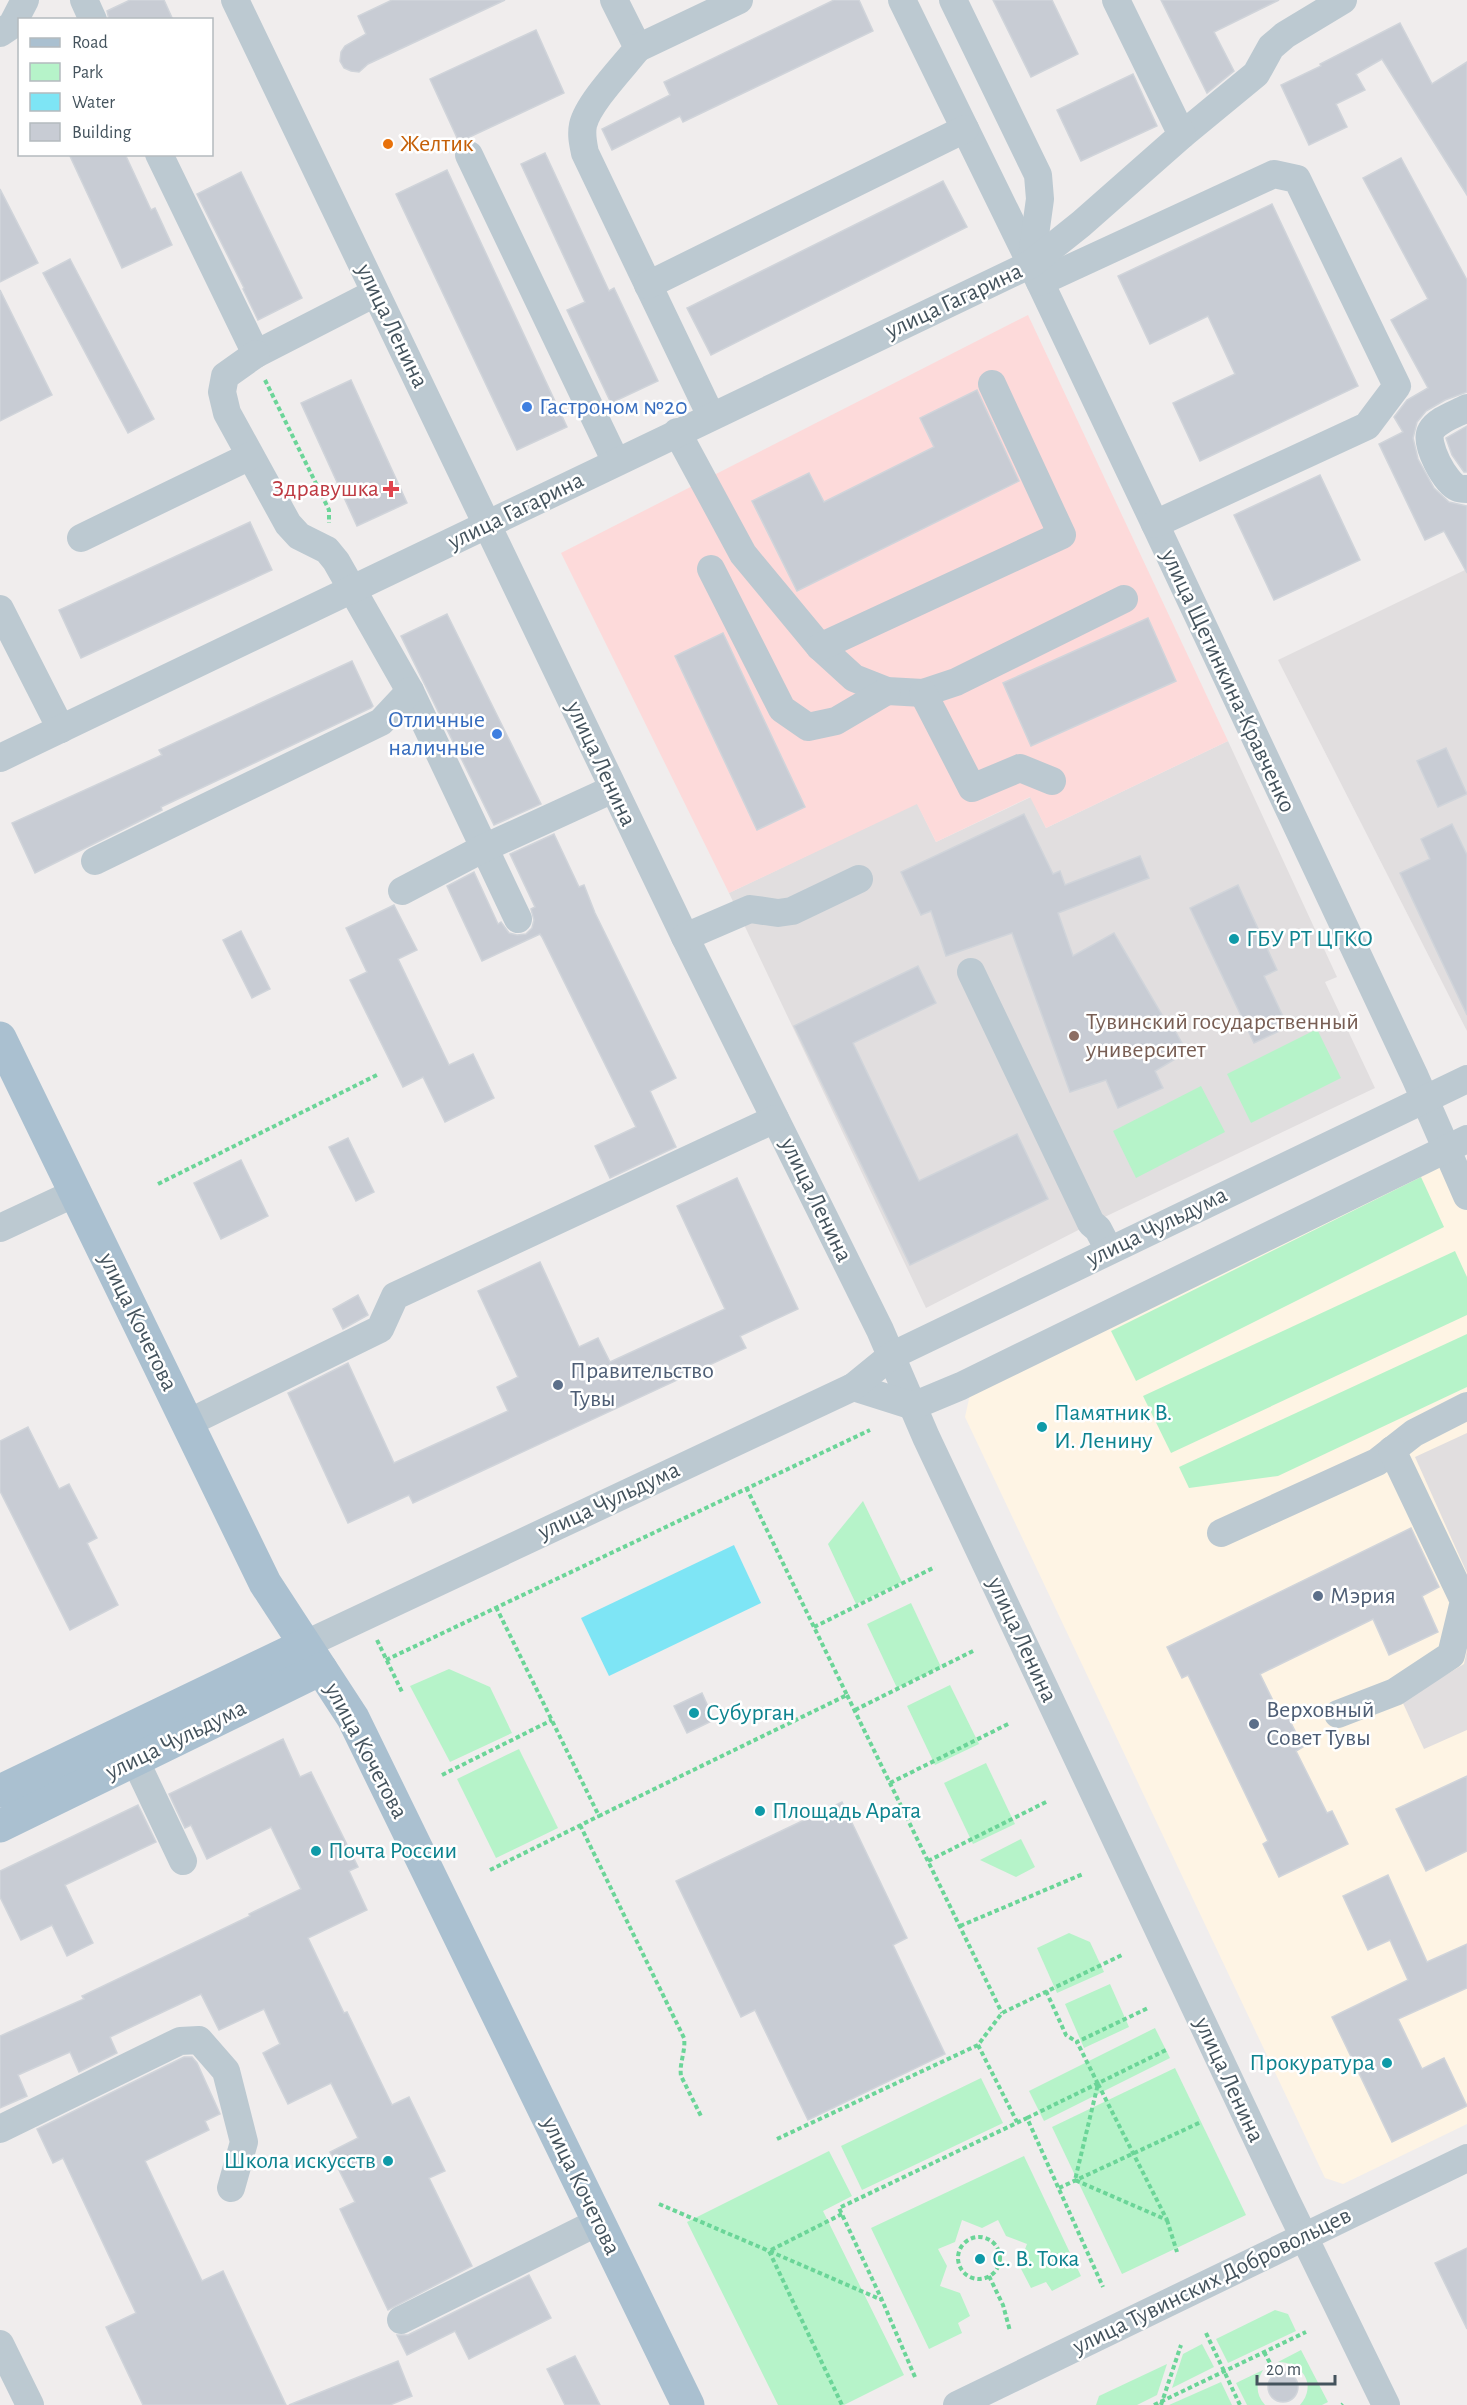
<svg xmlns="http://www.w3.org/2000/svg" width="1467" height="2405" font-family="'Alegreya Sans',sans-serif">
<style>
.commercial{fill:#fef4e4}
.education{fill:#e1dedf}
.medical{fill:#fddada}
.green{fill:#b6f3c9}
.water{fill:#7ee5f5}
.building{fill:#c8ccd4;stroke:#d0d4da;stroke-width:1.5}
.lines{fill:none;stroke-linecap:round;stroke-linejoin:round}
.path{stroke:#6bd598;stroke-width:4;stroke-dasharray:4.5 3;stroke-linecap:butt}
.minor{stroke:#bcc9d1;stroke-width:28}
.major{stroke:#aac0d0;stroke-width:33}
.food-dot{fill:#e8710a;stroke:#fff;stroke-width:2}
.shop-dot{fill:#3f7fe0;stroke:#fff;stroke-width:2}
.health-dot{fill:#e0444e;stroke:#fff;stroke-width:2}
.culture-dot{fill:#0f9aa8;stroke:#fff;stroke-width:2}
.education-dot{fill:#8d6e63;stroke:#fff;stroke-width:2}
.service-dot{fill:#5c6f8a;stroke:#fff;stroke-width:2}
.labels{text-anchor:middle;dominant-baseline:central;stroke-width:5;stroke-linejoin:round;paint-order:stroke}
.food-label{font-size:24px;fill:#c56008;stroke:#fff;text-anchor:start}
.street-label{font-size:24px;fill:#44535d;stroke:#fff}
.shop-label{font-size:24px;fill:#366cbe;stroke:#fff;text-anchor:start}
.health-label{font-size:24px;fill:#be3a42;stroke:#fff;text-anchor:end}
.culture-label{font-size:24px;fill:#0d838f;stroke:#fff;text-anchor:start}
.education-label{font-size:24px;fill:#785e54;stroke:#fff;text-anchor:start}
.service-label{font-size:24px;fill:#4e5e75;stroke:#fff;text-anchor:start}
</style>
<rect width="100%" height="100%" fill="#f0eded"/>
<path class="commercial" d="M 1436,1148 L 1467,1208 L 1467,2124 L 1343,2184 L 1325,2178 L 965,1417 L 971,1390 Z"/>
<g class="education">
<path d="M 1467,569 L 1467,1031 L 1278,660 Z"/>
<path d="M 1228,741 L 1337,977 L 1325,982 L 1375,1088 L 1092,1223 L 926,1308 L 729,893 L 917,803 L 936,842 L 1031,797 L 1046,828 Z"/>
<path d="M 1467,1433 L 1467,1573 L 1415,1457 Z"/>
<path d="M 1467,1650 L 1467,1730 L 1424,1749 L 1402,1701 L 1464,1664 Z"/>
</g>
<path class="medical" d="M 1028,315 L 1228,741 L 1046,828 L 1030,797 L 936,842 L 917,804 L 729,893 L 561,553 Z"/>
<g class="green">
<path d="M 1317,1029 L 1341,1078 L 1251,1123 L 1227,1074 Z"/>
<path d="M 1201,1086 L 1225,1132 L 1136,1178 L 1113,1131 Z"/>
<path d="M 1421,1177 L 1444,1227 L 1136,1381 L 1111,1331 Z"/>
<path d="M 1455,1251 L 1467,1277 L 1467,1315 L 1171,1453 L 1143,1396 Z"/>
<path d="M 1467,1334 L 1467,1387 L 1278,1476 L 1189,1488 L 1179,1467 Z"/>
<path d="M 863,1501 L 902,1582 L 856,1604 L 828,1544 Z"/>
<path d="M 911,1603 L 941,1667 L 897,1688 L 867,1624 Z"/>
<path d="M 449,1669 L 490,1687 L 512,1733 L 450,1762 L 410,1686 Z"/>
<path d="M 950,1685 L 979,1744 L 935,1765 L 907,1706 Z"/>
<path d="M 519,1749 L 558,1828 L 496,1858 L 457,1779 Z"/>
<path d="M 986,1763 L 1015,1824 L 973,1844 L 944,1783 Z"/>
<path d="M 1021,1839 L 1035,1867 L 1016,1877 L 980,1860 Z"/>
<path d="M 1069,1933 L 1090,1942 L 1104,1972 L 1057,1993 L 1037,1948 Z"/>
<path d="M 1110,1984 L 1129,2027 L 1084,2048 L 1065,2004 Z"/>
<path d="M 1155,2028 L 1170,2058 L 1044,2121 L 1029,2091 Z"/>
<path d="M 1175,2068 L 1246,2215 L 1122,2274 L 1052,2127 Z"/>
<path d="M 981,2078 L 1003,2123 L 862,2190 L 841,2146 Z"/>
<path d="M 829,2151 L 852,2196 L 823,2211 L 904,2375 L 844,2405 L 778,2405 L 687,2222 Z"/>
<path d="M 1024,2156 L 1081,2276 L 1052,2291 L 1046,2282 L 1031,2288 L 1019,2265 L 1027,2244 L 1006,2236 L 998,2220 L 982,2228 L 962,2220 L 955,2242 L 938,2249 L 947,2266 L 940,2286 L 960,2293 L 970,2316 L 958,2323 L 962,2333 L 929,2349 L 871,2228 Z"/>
<path d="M 1275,2310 L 1288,2314 L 1296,2331 L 1228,2363 L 1216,2339 Z"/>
<path d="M 1202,2344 L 1214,2367 L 1172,2388 L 1183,2354 Z"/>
<path d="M 1301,2350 L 1328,2402 L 1322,2405 L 1300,2405 C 1318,2385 1302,2362 1278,2362 Z"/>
<path d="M 1167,2364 L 1157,2395 L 1137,2405 L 1096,2405 L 1099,2396 Z"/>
<path d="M 1263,2370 C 1256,2382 1255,2394 1265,2405 L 1247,2405 L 1236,2383 Z"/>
<path d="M 1221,2382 L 1232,2405 L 1169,2405 Z"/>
</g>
<path class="water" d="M 734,1545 L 761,1603 L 609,1676 L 581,1618 Z"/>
<g class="building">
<path d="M 130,0 L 164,0 L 173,20 L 109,20 L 107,11 Z"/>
<path d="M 392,0 L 505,0 L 368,64 L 359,72 L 351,71 L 344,68 L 340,61 L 341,52 L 345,46 L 366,34 L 358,16 Z"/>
<path d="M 834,0 L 859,0 L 873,31 L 683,122 L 680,116 L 612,150 L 602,129 L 670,95 L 664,82 Z"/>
<path d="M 993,0 L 1052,0 L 1078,54 L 1031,77 Z"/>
<path d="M 1161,0 L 1279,0 L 1214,32 L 1234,71 L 1207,93 Z"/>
<path d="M 1400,23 L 1432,84 L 1467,62 L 1467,195 L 1382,59 L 1356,74 L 1365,90 L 1336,104 L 1347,127 L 1309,145 L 1281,85 L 1321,66 L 1320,64 Z"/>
<path d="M 536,30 L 564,93 L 459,142 L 430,79 Z"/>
<path d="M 1133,74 L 1157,126 L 1081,161 L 1057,110 Z"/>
<path d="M 545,153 L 609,291 L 614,288 L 658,381 L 611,403 L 567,310 L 585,302 L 521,164 Z"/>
<path d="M 69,154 L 125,154 L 151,210 L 155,208 L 172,245 L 122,268 Z"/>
<path d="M 1401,158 L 1467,280 L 1467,392 L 1445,400 L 1426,411 L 1417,422 L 1413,438 L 1418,459 L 1434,488 L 1449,502 L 1467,506 L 1467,573 L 1444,531 L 1425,540 L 1379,444 L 1403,432 L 1394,417 L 1407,400 L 1428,388 L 1391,320 L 1428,299 L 1363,178 Z"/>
<path d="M 447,170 L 567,427 L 517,450 L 396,194 Z"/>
<path d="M 241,172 L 302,298 L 258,320 L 243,289 L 244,288 L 197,194 Z"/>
<path d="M 943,181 L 967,227 L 711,355 L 687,308 Z"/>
<path d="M 0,189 L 38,263 L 0,282 Z"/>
<path d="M 1272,204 L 1358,386 L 1200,461 L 1173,403 L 1235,374 L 1208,316 L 1150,344 L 1118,276 Z"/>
<path d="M 70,259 L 154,419 L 128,433 L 43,273 Z"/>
<path d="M 0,290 L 52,395 L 0,421 Z"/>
<path d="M 351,380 L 407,503 L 357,526 L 301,403 Z"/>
<path d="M 977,390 L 1019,481 L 797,591 L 752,501 L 809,473 L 824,502 L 934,447 L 920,418 Z"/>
<path d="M 1467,426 L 1467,472 L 1464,472 L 1452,455 L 1446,438 Z"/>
<path d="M 1320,475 L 1360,560 L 1274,600 L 1234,515 Z"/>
<path d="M 250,522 L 272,570 L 81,658 L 59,610 Z"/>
<path d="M 447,614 L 541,804 L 494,825 L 401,636 Z"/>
<path d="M 1148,618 L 1176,681 L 1031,746 L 1003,683 Z"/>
<path d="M 723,633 L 805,807 L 757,830 L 675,656 Z"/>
<path d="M 352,661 L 373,706 L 371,708 L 161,807 L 162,810 L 35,873 L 12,823 L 162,755 L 159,750 Z"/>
<path d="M 1446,748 L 1467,794 L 1438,807 L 1417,761 Z"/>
<path d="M 1024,814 L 1053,874 L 1060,871 L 1065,885 L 1140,856 L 1149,878 L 1058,913 L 1073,956 L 1114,933 L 1165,1020 L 1168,1018 L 1187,1052 L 1155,1071 L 1163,1088 L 1118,1108 L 1106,1080 L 1070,1092 L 1012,933 L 946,956 L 931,911 L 921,915 L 901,872 Z"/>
<path d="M 1452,824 L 1467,855 L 1467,1015 L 1400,873 L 1430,859 L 1421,839 Z"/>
<path d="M 554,834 L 579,887 L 584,885 L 595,913 L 676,1078 L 650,1091 L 676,1147 L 610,1178 L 595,1146 L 636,1127 L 542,937 L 540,934 L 482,961 L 447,886 L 474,872 L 498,924 L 501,922 L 509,933 L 517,935 L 526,934 L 532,928 L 534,920 L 531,909 L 535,907 L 510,854 Z"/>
<path d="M 1238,885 L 1277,970 L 1264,976 L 1288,1027 L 1254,1043 L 1190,908 Z"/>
<path d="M 394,905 L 417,950 L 398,959 L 449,1065 L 473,1054 L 494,1098 L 445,1122 L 423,1077 L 403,1087 L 350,980 L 367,972 L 346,928 Z"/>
<path d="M 241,931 L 270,989 L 252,998 L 223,940 Z"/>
<path d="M 918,966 L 936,1003 L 853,1043 L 919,1181 L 1017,1134 L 1048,1199 L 910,1265 L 794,1026 Z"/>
<path d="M 348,1138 L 374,1192 L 356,1201 L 329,1147 Z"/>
<path d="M 241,1160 L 268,1216 L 221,1239 L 194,1183 Z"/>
<path d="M 737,1178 L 798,1309 L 740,1336 L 746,1348 L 413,1503 L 409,1495 L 348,1523 L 288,1393 L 348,1363 L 394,1463 L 508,1411 L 497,1387 L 518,1377 L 478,1291 L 540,1262 L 579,1347 L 598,1338 L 610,1362 L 725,1309 L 677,1206 Z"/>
<path d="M 358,1295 L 368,1315 L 343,1329 L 333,1309 Z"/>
<path d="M 28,1427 L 59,1489 L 69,1484 L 97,1538 L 87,1543 L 118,1605 L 70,1630 L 0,1491 L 0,1441 Z"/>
<path d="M 1411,1528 L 1439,1587 L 1422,1596 L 1438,1632 L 1389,1655 L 1373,1619 L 1260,1674 L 1278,1711 L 1284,1709 L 1303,1747 L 1296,1751 L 1327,1813 L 1332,1811 L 1348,1844 L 1279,1877 L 1263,1844 L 1268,1841 L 1188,1675 L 1182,1678 L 1167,1647 Z"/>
<path d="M 702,1693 L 714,1720 L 687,1733 L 674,1706 Z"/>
<path d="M 283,1739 L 300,1777 L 311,1772 L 358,1867 L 349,1871 L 367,1910 L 308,1938 L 344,2013 L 347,2012 L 392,2105 L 409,2097 L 445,2171 L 429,2178 L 472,2266 L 388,2310 L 340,2209 L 355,2202 L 330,2152 L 358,2138 L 331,2083 L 288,2104 L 263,2053 L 280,2044 L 264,2009 L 219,2030 L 201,1994 L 110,2037 L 117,2053 L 79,2072 L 70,2052 L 18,2075 L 27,2096 L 0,2108 L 0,2036 L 84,1999 L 82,1996 L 250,1916 L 249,1914 L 301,1889 L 271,1827 L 207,1859 L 191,1825 L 185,1828 L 169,1794 Z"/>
<path d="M 1467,1776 L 1467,1851 L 1426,1871 L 1396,1809 Z"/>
<path d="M 842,1802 L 907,1938 L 893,1945 L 945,2054 L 808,2120 L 755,2010 L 741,2017 L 676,1881 Z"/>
<path d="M 138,1805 L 156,1842 L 65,1885 L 93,1943 L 67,1956 L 52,1925 L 21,1940 L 0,1897 L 0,1871 Z"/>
<path d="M 1388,1875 L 1427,1962 L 1467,1944 L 1467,1988 L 1398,2019 L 1422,2069 L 1444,2058 L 1467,2106 L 1392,2142 L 1332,2017 L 1408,1980 L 1390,1940 L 1368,1950 L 1343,1896 Z"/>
<path d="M 184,2057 L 192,2057 L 197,2063 L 220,2114 L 205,2121 L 209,2130 L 145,2161 L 202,2281 L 223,2271 L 286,2405 L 143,2405 L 106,2327 L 136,2313 L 63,2158 L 53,2163 L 37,2129 Z"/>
<path d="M 1467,2248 L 1467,2329 L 1435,2263 Z"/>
<path d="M 529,2275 L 551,2318 L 469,2359 L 455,2331 L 407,2355 L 397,2335 L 408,2335 Z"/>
<path d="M 575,2356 L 600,2405 L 565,2405 L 547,2369 Z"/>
<path d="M 398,2361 L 412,2396 L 390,2405 L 289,2405 Z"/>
<circle cx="1283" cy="2387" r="15"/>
</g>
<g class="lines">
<g class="path">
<path d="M 265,380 L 329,510 L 329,523"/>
<path d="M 158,1184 L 379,1074"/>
<path d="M 496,1607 L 599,1816 L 847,1695 L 747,1489"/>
<path d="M 814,1627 L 935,1567"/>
<path d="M 377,1640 L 403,1694"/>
<path d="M 386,1660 L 870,1430"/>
<path d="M 847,1695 L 1002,2013"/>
<path d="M 855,1710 L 975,1650"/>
<path d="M 442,1775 L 552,1720"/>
<path d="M 890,1783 L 1010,1723"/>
<path d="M 580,1825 L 684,2038 C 686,2051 679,2063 681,2076 L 701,2116"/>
<path d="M 928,1861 L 1048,1801"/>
<path d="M 490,1870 L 599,1816"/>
<path d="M 960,1926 L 1083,1874"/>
<path d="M 1046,1991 L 1066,2035 L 1077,2042"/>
<path d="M 978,2045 L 1017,2122"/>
<path d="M 1098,2084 L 1167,2220 L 1075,2180 Z"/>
<path d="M 1098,2084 L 1077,2042 L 1148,2008"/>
<path d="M 1027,2118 L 1168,2049"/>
<path d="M 777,2139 L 978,2045 L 1002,2013 L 1122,1955"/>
<path d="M 1059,2188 L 1201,2122"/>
<path d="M 659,2204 L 769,2251 L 842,2405"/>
<path d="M 842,2214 L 769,2251 L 882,2300"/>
<path d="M 1167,2220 L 1177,2252"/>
<circle cx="979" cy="2258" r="21"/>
<path d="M 989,2276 L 1003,2305 L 1010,2331"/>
<path d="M 1206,2333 L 1240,2405"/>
<path d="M 1264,2352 L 1276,2374"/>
<path d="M 915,2377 L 882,2300 L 839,2208 L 1027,2118 L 1103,2287"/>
<path d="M 1154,2405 L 1306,2332"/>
<path d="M 1161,2405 L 1181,2345"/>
<path d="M 1342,2405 L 1343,2404"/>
</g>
<g class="minor">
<path d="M 84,0 L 93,20"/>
<path d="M 235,0 L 685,937 L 880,1330 L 926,1437 L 1286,2200 L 1386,2405"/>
<path d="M 614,0 L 638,48 C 624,66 588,103 583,125 C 581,135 583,143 585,153 L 711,416"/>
<path d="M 902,0 L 1040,282 L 1155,524 L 1415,1077 L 1467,1196"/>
<path d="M 953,0 L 1038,175 L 1040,199 L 1031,264"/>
<path d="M 0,33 L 12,25 L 25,0"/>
<path d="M 638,48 L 739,0"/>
<path d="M 1182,135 L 1256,74 L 1271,47 L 1285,35 L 1343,0"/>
<path d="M 159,154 L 256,354 L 375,293"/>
<path d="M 469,155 L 616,462"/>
<path d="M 1040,282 L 1274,174 L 1297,179 L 1397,386 L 1367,426 L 1155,524"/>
<path d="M 648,285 L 965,129"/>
<path d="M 256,354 L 225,376 L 222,392 L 227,413 L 288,524 L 299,536 L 327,550 L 336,561 L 410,691 L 518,919"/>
<path d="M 1467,408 C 1456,414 1437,420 1431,431 C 1424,443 1445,483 1458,488 C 1460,489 1465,489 1467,489"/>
<path d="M 677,432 L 743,554 L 820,647 L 854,678 L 887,691 L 923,693 L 956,682 L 1124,599"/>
<path d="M 81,538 L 250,456"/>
<path d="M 711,569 L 782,709 L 808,727 L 836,721 L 887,691"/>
<path d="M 0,609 L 61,729"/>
<path d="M 820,647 L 1062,535 L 992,384"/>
<path d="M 923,693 L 972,788 L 1020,768 L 1052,781"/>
<path d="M 0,758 L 1031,264 L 1081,224 L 1182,135 L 1116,0"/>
<path d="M 95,861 L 381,722 L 410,691"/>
<path d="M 402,891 L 484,848 L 613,789"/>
<path d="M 685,937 L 750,909 L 778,913 L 792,911 L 859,879"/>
<path d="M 971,972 L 1091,1223 L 1098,1229 L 1109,1250"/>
<path d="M 0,1228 L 75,1193"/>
<path d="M 853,1387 L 913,1406 L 961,1386 L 1467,1139"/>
<path d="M 188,1423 L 380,1329 L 395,1296 L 775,1119"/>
<path d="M 1221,1533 L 1377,1462 L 1414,1433 L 1467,1406"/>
<path d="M 304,1645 L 853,1387 L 891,1356 L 1467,1079"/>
<path d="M 1338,1714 L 1395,1692 L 1451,1655 L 1464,1601 L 1392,1450"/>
<path d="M 135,1760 L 183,1861"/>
<path d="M 0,2129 L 180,2041 L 199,2040 L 226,2071 L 244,2142 L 231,2188"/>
<path d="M 401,2320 L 598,2222"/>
<path d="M 0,2344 L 30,2405"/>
<path d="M 957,2405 L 1467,2158"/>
</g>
<g class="major">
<path d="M 0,1038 L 265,1583 L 353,1718 L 688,2405"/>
<path d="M 0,1791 L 304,1645"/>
<path d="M 0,1826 L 321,1669"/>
</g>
</g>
<circle class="food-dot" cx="388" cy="144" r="6"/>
<g class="shop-dot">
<circle cx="527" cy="407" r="6"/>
<circle cx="497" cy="734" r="6"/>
</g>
<path class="health-dot" d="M388 480h6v6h6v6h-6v6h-6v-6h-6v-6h6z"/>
<g class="culture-dot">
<circle cx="1234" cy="939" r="6"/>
<circle cx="1042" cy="1427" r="6"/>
<circle cx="694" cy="1713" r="6"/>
<circle cx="760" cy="1811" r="6"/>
<circle cx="316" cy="1851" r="6"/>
<circle cx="1387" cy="2063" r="6"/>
<circle cx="388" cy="2161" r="6"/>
<circle cx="980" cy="2259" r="6"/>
</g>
<circle class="education-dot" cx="1074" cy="1036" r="6"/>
<g class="service-dot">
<circle cx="558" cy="1385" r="6"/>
<circle cx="1318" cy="1596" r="6"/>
<circle cx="1254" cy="1724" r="6"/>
</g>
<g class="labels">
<g class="food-label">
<text x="400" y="144">Желтик</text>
</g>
<g class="street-label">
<text transform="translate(954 301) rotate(-25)">улица Гагарина</text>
<text transform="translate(392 326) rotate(64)">улица Ленина</text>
<text transform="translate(516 511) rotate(-26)">улица Гагарина</text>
<text transform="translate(1228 681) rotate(65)">улица Щетинкина-Кравченко</text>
<text transform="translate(601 764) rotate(65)">улица Ленина</text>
<text transform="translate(816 1200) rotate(64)">улица Ленина</text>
<text transform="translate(1157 1227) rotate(-26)">улица Чульдума</text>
<text transform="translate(138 1322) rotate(64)">улица Кочетова</text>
<text transform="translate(609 1501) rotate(-25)">улица Чульдума</text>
<text transform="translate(1022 1640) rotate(65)">улица Ленина</text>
<text transform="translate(176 1740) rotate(-26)">улица Чульдума</text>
<text transform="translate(366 1751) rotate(62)">улица Кочетова</text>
<text transform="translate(1229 2080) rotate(65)">улица Ленина</text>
<text transform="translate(581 2186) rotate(64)">улица Кочетова</text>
<text transform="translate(1212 2281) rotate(-26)">улица Тувинских Добровольцев</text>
</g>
<g class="shop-label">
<text x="539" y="407">Гастроном №20</text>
<text x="485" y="720" text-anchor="end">Отличные<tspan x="485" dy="28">наличные</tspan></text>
</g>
<g class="health-label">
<text x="379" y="489">Здравушка</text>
</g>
<g class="culture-label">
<text x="1246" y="939">ГБУ РТ ЦГКО</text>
<text x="1054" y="1413">Памятник В.<tspan x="1054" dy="28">И. Ленину</tspan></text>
<text x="706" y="1713">Субурган</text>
<text x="772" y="1811">Площадь Арата</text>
<text x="328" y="1851">Почта России</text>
<text x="1375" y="2063" text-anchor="end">Прокуратура</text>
<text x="376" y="2161" text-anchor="end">Школа искусств</text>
<text x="992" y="2259">С. В. Тока</text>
</g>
<g class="education-label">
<text x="1086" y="1022">Тувинский государственный<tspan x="1086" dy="28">университет</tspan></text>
</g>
<g class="service-label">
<text x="570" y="1371">Правительство<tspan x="570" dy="28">Тувы</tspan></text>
<text x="1330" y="1596">Мэрия</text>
<text x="1266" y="1710">Верховный<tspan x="1266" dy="28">Совет Тувы</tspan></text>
</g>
</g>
<rect x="18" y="18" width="195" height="138" fill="#ffffff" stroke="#b4babe" stroke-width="1.5"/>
<rect x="30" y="38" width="30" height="9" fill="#aac0d0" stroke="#b4babe" stroke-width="1.5"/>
<text x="72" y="48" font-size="18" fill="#44535d">Road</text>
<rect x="30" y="63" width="30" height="18" fill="#b6f3c9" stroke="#b4babe" stroke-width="1.5"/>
<text x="72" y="78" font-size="18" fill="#44535d">Park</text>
<rect x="30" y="93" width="30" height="18" fill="#7ee5f5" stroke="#b4babe" stroke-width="1.5"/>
<text x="72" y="108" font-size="18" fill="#44535d">Water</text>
<rect x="30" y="123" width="30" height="18" fill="#c8ccd4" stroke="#b4babe" stroke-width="1.5"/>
<text x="72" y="138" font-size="18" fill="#44535d">Building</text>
<path d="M1257 2375v9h78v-9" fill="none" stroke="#44535d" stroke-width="3"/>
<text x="1266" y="2375" font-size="18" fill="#44535d" stroke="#ffffff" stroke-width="4.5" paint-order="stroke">20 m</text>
</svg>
